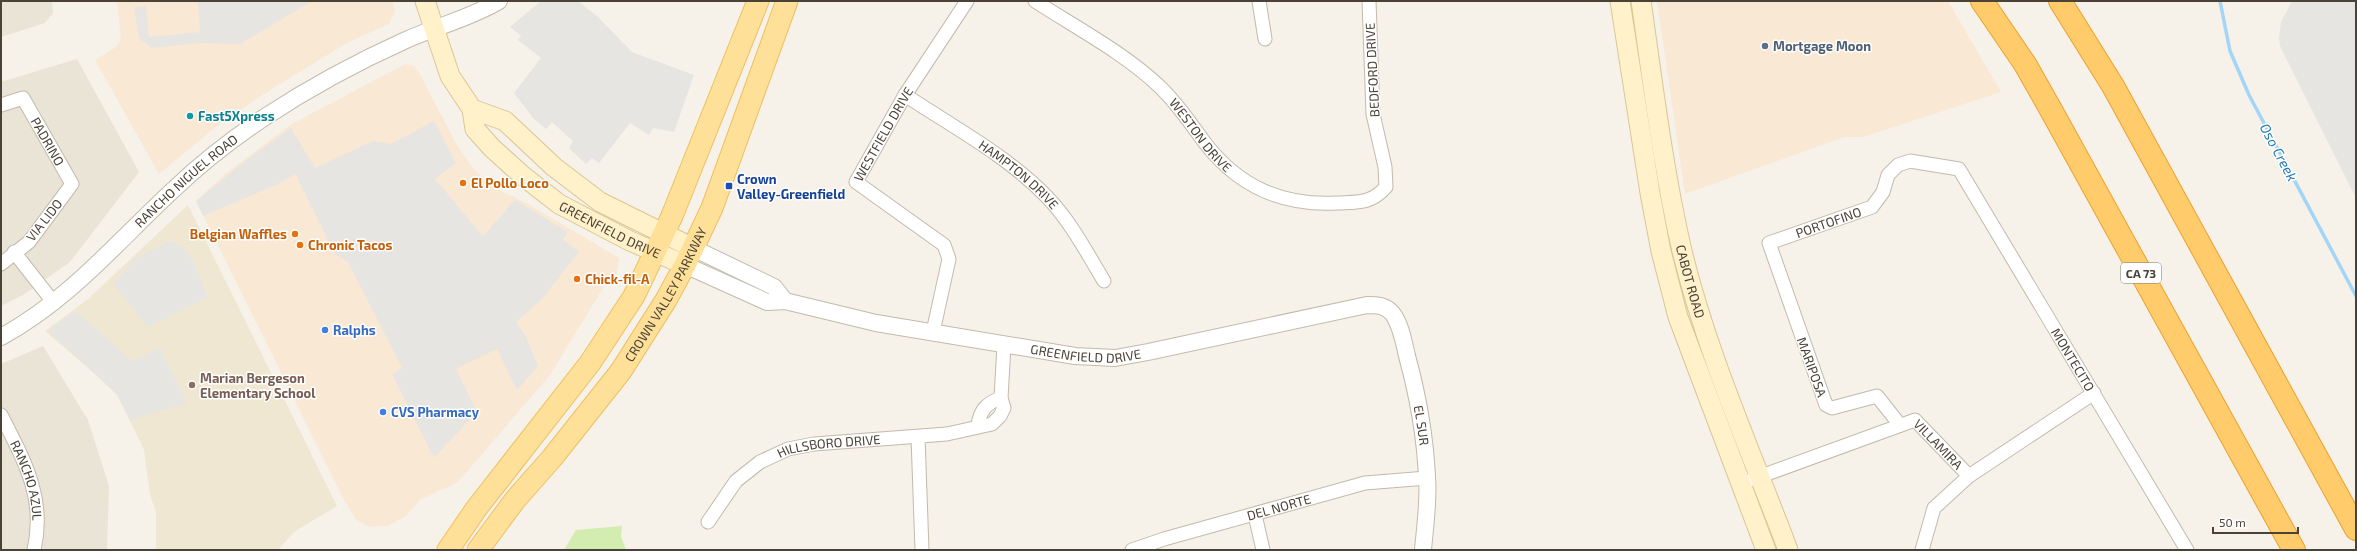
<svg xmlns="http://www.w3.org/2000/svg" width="2357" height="551" font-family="'Exo 2',sans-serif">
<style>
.residential{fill:#eae4d7}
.commercial{fill:#f9e8d4}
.education{fill:#f0e7d2}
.green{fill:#d2edaf}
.parking{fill:#e7e5e1}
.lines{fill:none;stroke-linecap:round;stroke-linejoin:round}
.stream{stroke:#a2d5f6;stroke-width:3.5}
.minor-casing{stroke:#c2baab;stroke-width:15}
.tertiary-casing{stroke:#c2baab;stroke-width:18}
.secondary-casing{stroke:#d9c696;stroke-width:21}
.primary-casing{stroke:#edc060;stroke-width:23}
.motorway-casing{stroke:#eaa22f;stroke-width:24}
.minor{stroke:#fff;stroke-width:13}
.tertiary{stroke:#fff;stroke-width:16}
.secondary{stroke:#fff1ca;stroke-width:19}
.primary{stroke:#ffe099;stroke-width:21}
.motorway{stroke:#ffcb6b;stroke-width:22}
.service-dot{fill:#5c6f8a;stroke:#fff;stroke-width:1.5}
.culture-dot{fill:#0f9aa8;stroke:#fff;stroke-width:1.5}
.food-dot{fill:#e8710a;stroke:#fff;stroke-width:1.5}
.transit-dot{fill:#1a4fb4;stroke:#fff;stroke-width:1.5}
.shop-dot{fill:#3f7fe0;stroke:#fff;stroke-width:1.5}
.education-dot{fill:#8d6e63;stroke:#fff;stroke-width:1.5}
.labels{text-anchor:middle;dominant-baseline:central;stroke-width:3;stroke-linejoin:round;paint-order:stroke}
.shield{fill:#fff;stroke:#807b73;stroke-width:1}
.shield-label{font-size:12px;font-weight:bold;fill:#4a4237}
.service-label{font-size:13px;font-weight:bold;fill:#4e5e75;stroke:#fff;text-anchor:start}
.street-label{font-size:13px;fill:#4a4237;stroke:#fff}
.culture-label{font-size:13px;font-weight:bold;fill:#0d838f;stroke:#fff;text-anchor:start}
.transit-label{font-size:13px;font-weight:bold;fill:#164399;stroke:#fff;text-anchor:start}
.food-label{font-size:13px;font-weight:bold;fill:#c56008;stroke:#fff;text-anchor:start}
.shop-label{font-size:13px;font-weight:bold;fill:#366cbe;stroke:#fff;text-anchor:start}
.education-label{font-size:13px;font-weight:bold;fill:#785e54;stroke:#fff;text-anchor:start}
.water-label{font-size:14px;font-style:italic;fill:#257cb7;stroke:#fff}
</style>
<rect width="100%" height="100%" fill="#f6f2e9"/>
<g class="residential">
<path d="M 1,1 L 52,1 L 53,13 L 45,23 L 1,37 Z"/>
<path d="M 77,59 L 139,172 L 70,262 L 23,295 L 1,306 L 1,82 Z"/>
<path d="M 43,346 L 88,420 L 109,486 L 107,550 L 1,550 L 1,364 Z"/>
</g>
<g class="commercial">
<path d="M 117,1 L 393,1 L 395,11 L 389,24 L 347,43 L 270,90 L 218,125 L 159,174 L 95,60 L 116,47 L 121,41 Z"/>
<path d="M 1657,1 L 1948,1 L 2001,92 L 1863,137 L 1844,137 L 1685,194 Z"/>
<path d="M 405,64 L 412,65 L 417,69 L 458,147 L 473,168 L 493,187 L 528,204 L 619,258 L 616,277 L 608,280 L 550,375 L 458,482 L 420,500 L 406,516 L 388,526 L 370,527 L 356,520 L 342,496 L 196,201 L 225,174 L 290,125 Z"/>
</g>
<path class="education" d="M 188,205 L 337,506 L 294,532 L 278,550 L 156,550 L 156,512 L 150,495 L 144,450 L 132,425 L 117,395 L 96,375 L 45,331 L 88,299 Z"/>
<path class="green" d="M 622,526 L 621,536 L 626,550 L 564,550 L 576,530 Z"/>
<g class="parking">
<path d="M 312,1 L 240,44 L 200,43 L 151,48 L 139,38 L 134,7 L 146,6 L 149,37 L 200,32 L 198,2 Z"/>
<path d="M 541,1 L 578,1 L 598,17 L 632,52 L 694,75 L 674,132 L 653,128 L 649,135 L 630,123 L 599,163 L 592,158 L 586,164 L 569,148 L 573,141 L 552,122 L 546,129 L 533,118 L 514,93 L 541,58 L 518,40 L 521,36 L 510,27 Z"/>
<path d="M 2292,1 L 2356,1 L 2356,198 L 2280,46 L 2279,38 L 2281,22 Z"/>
<path d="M 434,121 L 456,163 L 435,179 L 483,236 L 515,200 L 568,232 L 563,240 L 579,252 L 542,299 L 516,322 L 526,337 L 538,366 L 517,390 L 497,349 L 456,369 L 477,412 L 434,458 L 392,374 L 402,368 L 348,262 L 335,254 L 295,174 L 278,184 L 203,216 L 196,201 L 244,162 L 291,128 L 315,168 L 373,141 L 391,144 Z"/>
<path d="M 170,241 L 182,245 L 194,263 L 208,297 L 148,327 L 114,285 L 134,259 Z"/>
<path d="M 77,312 L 132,361 L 160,348 L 187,403 L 131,420 L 117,394 L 48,331 L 66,317 Z"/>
</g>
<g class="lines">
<path class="stream" d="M 2220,1 L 2230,51 L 2249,95 L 2356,296"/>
<defs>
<g id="minor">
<path id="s1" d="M 1035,1 C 1075,27 1126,54 1160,87 C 1177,103 1191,124 1205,143 C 1239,187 1282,206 1337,203 C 1358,202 1371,204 1386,187 L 1385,167 L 1373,114 L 1369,1"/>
<path d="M 1259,1 L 1265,39"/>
<path id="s2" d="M 905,95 C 953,127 1008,156 1048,198 C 1071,222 1087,253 1104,281"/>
<path id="s3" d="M 1,105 L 23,98 L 72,184 L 29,242 L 1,264"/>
<path d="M 14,252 L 54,303"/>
<path id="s4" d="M 933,332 L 949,259 L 944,245 L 856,182 L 905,95 L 967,1"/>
<path id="s5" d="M 1,415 C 24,460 46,498 34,550"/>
<path d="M 978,425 C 980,411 986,403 1001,398"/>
<path id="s6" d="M 1900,425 L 1877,396 L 1832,408 L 1826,405 L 1769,243 L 1872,207 L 1883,192 L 1888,175 L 1898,165 L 1910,161 L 1959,169 L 2187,550"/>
<path d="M 918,437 L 922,550"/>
<path id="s7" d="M 1753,479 L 1915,420 L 1969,476"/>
<path d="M 1255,515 L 1263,550"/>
<path id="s8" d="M 708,522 L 736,481 L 760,462 L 788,449 L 814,444 L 947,434 L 992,424 L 1000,416 L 1004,408 L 1001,398 L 1004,345"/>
<path id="s9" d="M 1132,550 L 1164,539 L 1365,483 L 1427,478"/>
<path d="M 1922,550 L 1934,508 L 1969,476 L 2094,393"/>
</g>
<g id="tertiary">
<path d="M 693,248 L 774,287 L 785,301"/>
<path id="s10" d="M 685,265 L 767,302 L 785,301 L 876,323 L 1075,356 L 1115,358 L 1148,352 L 1367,305 C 1377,305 1385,305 1392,313 C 1401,324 1404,343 1407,356 C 1418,396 1425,435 1427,477 C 1429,501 1425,526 1423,550"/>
<path id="s11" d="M 1,337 C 70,299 115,244 172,191 C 200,164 232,139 265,117 C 309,88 357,62 406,40 C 435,27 473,17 499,1"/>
</g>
<g id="secondary">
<path id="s12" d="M 425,1 L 450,76 L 472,109 L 475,129 L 492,148 L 523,176 L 559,204 L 630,241 L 685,265"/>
<path d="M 1620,1 L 1650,193 L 1661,251 L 1678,317 L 1766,550"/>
<path id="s13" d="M 1641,1 C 1653,84 1663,169 1682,251 C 1707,354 1751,451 1788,550"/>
<path d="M 472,109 L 505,121 L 554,167 L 600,202 L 693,248"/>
</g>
<g id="primary">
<path d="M 448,550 L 476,509 L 590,363 L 634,296 L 672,216 L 758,1"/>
<path id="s14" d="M 478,550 L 515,500 L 552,458 L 621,371 L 666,300 L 685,265 L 712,208 L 787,1"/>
</g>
<g id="motorway">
<path d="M 1982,1 L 2025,64 L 2051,110 L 2294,550"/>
<path d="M 2060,1 L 2113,86 L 2356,529"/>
</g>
</defs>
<use href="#minor" class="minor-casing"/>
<use href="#tertiary" class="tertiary-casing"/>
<use href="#secondary" class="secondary-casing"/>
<use href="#primary" class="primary-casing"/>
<use href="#motorway" class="motorway-casing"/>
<use href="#minor" class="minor"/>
<use href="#tertiary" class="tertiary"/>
<use href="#secondary" class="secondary"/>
<use href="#primary" class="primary"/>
<use href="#motorway" class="motorway"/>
</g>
<circle class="service-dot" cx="1765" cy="46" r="4"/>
<circle class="culture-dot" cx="190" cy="116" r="4"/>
<g class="food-dot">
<circle cx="463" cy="183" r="4"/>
<circle cx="295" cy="234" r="4"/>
<circle cx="300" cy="245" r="4"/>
<circle cx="577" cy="279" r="4"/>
</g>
<rect class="transit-dot" x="725" y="182" width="8" height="8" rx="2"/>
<g class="shop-dot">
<circle cx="325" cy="330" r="4"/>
<circle cx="383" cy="412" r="4"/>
</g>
<circle class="education-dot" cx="192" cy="385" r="4"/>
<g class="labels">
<rect class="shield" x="2121" y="263" width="40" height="20" rx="3"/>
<g class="shield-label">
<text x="2141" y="273">CA 73</text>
</g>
<g class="service-label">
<text x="1773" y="46">Mortgage Moon</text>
</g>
<g class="street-label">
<text transform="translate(1372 70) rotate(-93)">BEDFORD DRIVE</text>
<text stroke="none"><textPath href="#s4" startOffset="253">WESTFIELD DRIVE</textPath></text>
<text stroke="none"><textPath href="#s1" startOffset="215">WESTON DRIVE</textPath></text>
<text stroke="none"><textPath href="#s3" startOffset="73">PADRINO</textPath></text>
<text stroke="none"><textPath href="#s2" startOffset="139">HAMPTON DRIVE</textPath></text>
<text stroke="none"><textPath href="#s11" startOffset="243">RANCHO NIGUEL ROAD</textPath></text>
<text transform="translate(44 220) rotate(-52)">VIA LIDO</text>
<text stroke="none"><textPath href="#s6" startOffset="325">PORTOFINO</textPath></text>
<text stroke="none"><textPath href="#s12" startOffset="309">GREENFIELD DRIVE</textPath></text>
<text stroke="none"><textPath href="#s13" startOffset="285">CABOT ROAD</textPath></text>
<text stroke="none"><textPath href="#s14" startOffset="318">CROWN VALLEY PARKWAY</textPath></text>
<text stroke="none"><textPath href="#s10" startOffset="414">GREENFIELD DRIVE</textPath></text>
<text stroke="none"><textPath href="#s6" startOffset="706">MONTECITO</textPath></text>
<text transform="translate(1812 367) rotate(70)">MARIPOSA</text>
<text stroke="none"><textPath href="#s10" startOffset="845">EL SUR</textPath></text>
<text stroke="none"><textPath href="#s7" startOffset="206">VILLAMIRA</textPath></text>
<text stroke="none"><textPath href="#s8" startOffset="152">HILLSBORO DRIVE</textPath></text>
<text stroke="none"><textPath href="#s5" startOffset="71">RANCHO AZUL</textPath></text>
<text stroke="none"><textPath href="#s9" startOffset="153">DEL NORTE</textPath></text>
</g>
<g class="culture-label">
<text x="198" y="116">Fast5Xpress</text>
</g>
<g class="transit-label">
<text x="737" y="179">Crown<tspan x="737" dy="15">Valley-Greenfield</tspan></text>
</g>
<g class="food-label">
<text x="471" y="183">El Pollo Loco</text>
<text x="287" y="234" text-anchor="end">Belgian Waffles</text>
<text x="308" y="245">Chronic Tacos</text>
<text x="585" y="279">Chick-fil-A</text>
</g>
<g class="shop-label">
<text x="333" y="330">Ralphs</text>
<text x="391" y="412">CVS Pharmacy</text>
</g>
<g class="education-label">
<text x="200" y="378">Marian Bergeson<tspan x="200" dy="15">Elementary School</tspan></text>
</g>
<g class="water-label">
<text transform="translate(2279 152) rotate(62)">Oso Creek</text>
</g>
</g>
<rect width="2357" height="551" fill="none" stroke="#4a4237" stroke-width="4"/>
<path d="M2213 527v6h85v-6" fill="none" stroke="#4a4237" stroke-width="2"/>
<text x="2219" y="527" font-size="12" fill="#4a4237" stroke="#ffffff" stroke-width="3" paint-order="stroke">50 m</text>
</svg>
